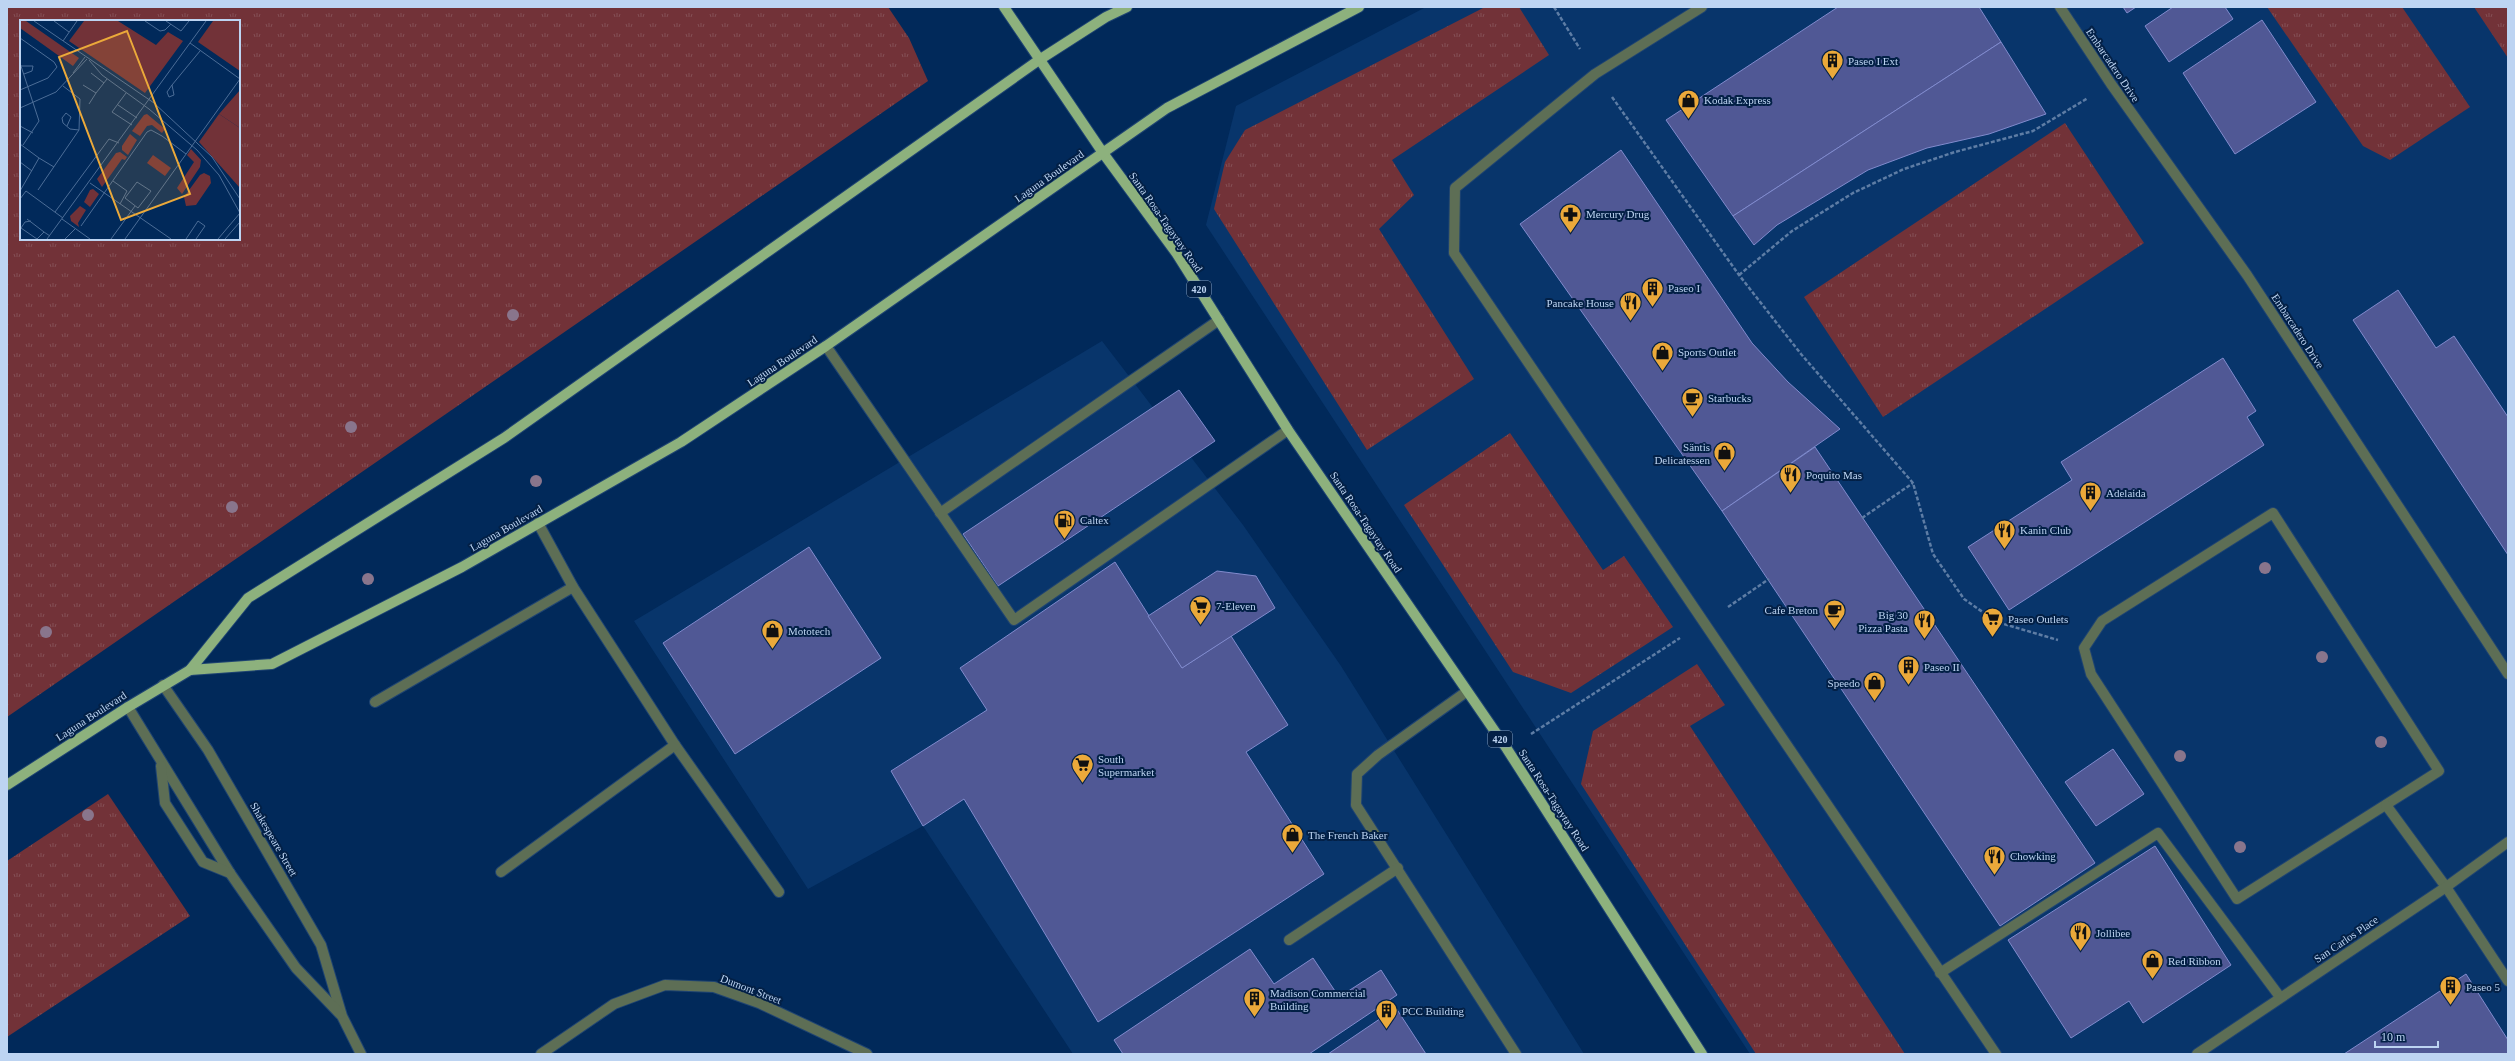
<svg xmlns="http://www.w3.org/2000/svg" width="2515" height="1061" font-family="'Times New Roman',serif">
<style>
.built{fill:#08356b}
.grass{fill:url(#grass-tufts);fill-rule:evenodd}
.building{fill:#505895;stroke:#818bcd}
.lines{fill:none;stroke-linecap:round;stroke-linejoin:round}
.minor-casing{stroke:#1f4472;stroke-width:12}
.major-casing{stroke:#1f4472;stroke-width:12}
.path{stroke:#5e7da5;stroke-width:2.5;stroke-dasharray:4 2;stroke-linecap:butt}
.minor{stroke:#5d6e55;stroke-width:10}
.major{stroke:#8db17d;stroke-width:10}
.tree{fill:#89758c}
.labels{text-anchor:middle;dominant-baseline:central;stroke-width:4;stroke-linejoin:round;paint-order:stroke}
.shield{fill:#032046;stroke:#859ebe;stroke-width:1}
.shield-label{font-size:10px;font-weight:bold;fill:#bdd4f2}
.poi-label{font-size:11px;fill:#bdd4f2;stroke:#032046;text-anchor:start}
.street-label{font-size:11px;fill:#bdd4f2;stroke:#032046}
.inset-road{fill:none;stroke:#4c6d97;stroke-width:1}
.view{fill:#eba93a;fill-opacity:0.15;stroke:#eba93a;stroke-width:2}
.inset-edge{fill:none;stroke:#bdd4f2;stroke-width:2}
</style>
<defs>
<pattern id="grass-tufts" width="24" height="20" patternUnits="userSpaceOnUse"><rect width="24" height="20" fill="#723238"/><path d="M3 7l-1-3M5 7V3M7 7l1-3M15 17l-1-3M17 17v-4M19 17l1-3" fill="none" stroke="#844f55"/></pattern>
</defs>
<rect width="100%" height="100%" fill="#01295a"/>
<g class="built">
<path d="M 1426,7 L 2508,7 L 2508,1054 L 1750,1054 L 1206,225 L 1236,106 Z"/>
<path d="M 1102,341 L 1243,525 L 1341,666 L 1584,1054 L 1073,1054 L 923,826 L 808,889 L 634,621 Z"/>
</g>
<g class="grass">
<path d="M 7,7 L 888,7 L 909,38 L 928,81 L 7,717 ZM 21,21 L 239,21 L 239,239 L 21,239 Z"/>
<path d="M 1485,7 L 1519,7 L 1549,55 L 1392,160 L 1414,195 L 1379,229 L 1474,379 L 1367,450 L 1214,209 L 1225,162 L 1245,130 Z"/>
<path d="M 2267,7 L 2402,7 L 2470,107 L 2390,160 L 2363,146 Z"/>
<path d="M 2474,7 L 2508,7 L 2508,58 Z"/>
<path d="M 2065,123 L 2144,243 L 1883,417 L 1804,297 Z"/>
<path d="M 1510,433 L 1603,570 L 1624,556 L 1673,627 L 1571,693 L 1513,672 L 1404,505 Z"/>
<path d="M 1697,664 L 1725,705 L 1690,726 L 1905,1054 L 1756,1054 L 1581,784 L 1593,731 Z"/>
<path d="M 108,794 L 190,916 L 7,1037 L 7,861 Z"/>
</g>
<g class="building">
<path d="M 1838,7 L 1979,7 L 2001,42 L 1733,216 L 1666,120 Z"/>
<path d="M 2123,7 L 2136,7 L 2127,13 Z"/>
<path d="M 2173,7 L 2225,7 L 2233,19 L 2169,62 L 2145,26 Z"/>
<path d="M 2262,20 L 2316,102 L 2235,154 L 2183,73 Z"/>
<path d="M 2001,42 L 2046,114 L 1989,134 L 1927,148 L 1868,170 L 1777,225 L 1754,245 L 1733,216 Z"/>
<path d="M 1621,150 L 1752,343 L 1788,382 L 1840,429 L 1722,511 L 1520,224 Z"/>
<path d="M 2398,290 L 2436,348 L 2454,336 L 2508,417 L 2508,555 L 2353,320 Z"/>
<path d="M 2223,358 L 2256,411 L 2247,417 L 2264,445 L 2009,610 L 1968,547 L 2072,480 L 2061,462 Z"/>
<path d="M 1179,390 L 1215,441 L 998,586 L 963,534 Z"/>
<path d="M 1815,447 L 2095,863 L 2000,926 L 1722,511 Z"/>
<path d="M 809,547 L 881,658 L 735,754 L 663,643 Z"/>
<path d="M 1115,562 L 1182,668 L 1231,636 L 1288,725 L 1246,752 L 1324,874 L 1098,1022 L 964,799 L 923,826 L 891,771 L 987,710 L 960,668 Z"/>
<path d="M 1217,571 L 1256,576 L 1275,608 L 1182,668 L 1148,616 Z"/>
<path d="M 2113,749 L 2144,794 L 2096,826 L 2065,782 Z"/>
<path d="M 2155,846 L 2231,965 L 2143,1023 L 2129,1001 L 2071,1038 L 2008,940 Z"/>
<path d="M 1250,949 L 1274,984 L 1313,958 L 1339,997 L 1381,970 L 1397,995 L 1309,1054 L 1123,1054 L 1114,1040 Z"/>
<path d="M 2466,974 L 2508,1040 L 2508,1054 L 2344,1054 Z"/>
<path d="M 1396,1008 L 1426,1054 L 1328,1054 Z"/>
</g>
<g class="lines">
<defs>
<g id="minor">
<path d="M 1702,7 L 1595,74 L 1455,188 L 1454,253 L 1996,1054"/>
<path d="M 2060,7 L 2111,84 L 2247,275 L 2508,674"/>
<path d="M 826,346 L 1014,620 L 1288,430"/>
<path d="M 940,513 L 1219,320"/>
<path d="M 2273,513 L 2439,771 L 2237,899 L 2091,674 L 2084,648 L 2102,621 Z"/>
<path d="M 163,685 L 208,750 L 321,945 L 342,1016 L 361,1054"/>
<path d="M 1466,692 L 1378,755 L 1357,774 L 1356,805 L 1516,1054"/>
<path d="M 375,702 L 573,587"/>
<path d="M 128,707 L 230,873 L 296,968 L 340,1014"/>
<path d="M 675,745 L 779,892"/>
<path d="M 161,766 L 165,803 L 203,862 L 230,873"/>
<path d="M 2386,805 L 2446,887 L 2508,981"/>
<path d="M 501,872 L 675,745 L 573,587 L 538,523"/>
<path d="M 1289,940 L 1398,868"/>
<path d="M 1940,973 L 2158,833 L 2280,997"/>
<path d="M 541,1054 L 614,1004 L 665,985 L 714,987 L 759,1003 L 867,1054"/>
<path d="M 2197,1054 L 2446,887 L 2508,842"/>
</g>
<g id="major">
<path d="M 1004,7 L 1103,153 L 1177,254 L 1288,430 L 1507,749 L 1702,1054"/>
<path d="M 190,670 L 272,664 L 462,567 L 681,442 L 826,346 L 1167,108 L 1359,7"/>
<path d="M 7,785 L 128,707 L 190,670 L 248,598 L 504,438 L 1039,60 L 1106,17 L 1127,7"/>
</g>
</defs>
<use href="#minor" class="minor-casing"/>
<use href="#major" class="major-casing"/>
<g class="path">
<path d="M 1554,7 L 1580,49"/>
<path d="M 1612,97 L 1739,275 L 1801,354 L 1913,483 L 1933,554 L 1964,599 L 1997,622 L 2058,640"/>
<path d="M 1739,275 L 1792,231 L 1853,193 L 1904,169 L 1955,152 L 2033,131 L 2088,98"/>
<path d="M 1862,518 L 1913,483"/>
<path d="M 1728,607 L 1769,579"/>
<path d="M 1531,734 L 1680,638"/>
</g>
<use href="#minor" class="minor"/>
<use href="#major" class="major"/>
</g>
<g class="tree">
<circle cx="513" cy="315" r="6"/>
<circle cx="351" cy="427" r="6"/>
<circle cx="536" cy="481" r="6"/>
<circle cx="232" cy="507" r="6"/>
<circle cx="2265" cy="568" r="6"/>
<circle cx="368" cy="579" r="6"/>
<circle cx="46" cy="632" r="6"/>
<circle cx="2322" cy="657" r="6"/>
<circle cx="2381" cy="742" r="6"/>
<circle cx="2180" cy="756" r="6"/>
<circle cx="88" cy="815" r="6"/>
<circle cx="2240" cy="847" r="6"/>
</g>
<defs>
<symbol id="building-pin" viewBox="-11 -11 22 30"><path d="M0 17L-7.5 6A9.5 9.5 0 1 1 7.5 6Z" fill="#eba93a" stroke="#032046"/><path d="M-4-6H4V6H1V3H-1V6H-4ZM-2.5-4.3h1.7v1.8h-1.7ZM.8-4.3h1.7v1.8H.8ZM-2.5-1h1.7V.8h-1.7ZM.8-1h1.7V.8H.8Z" fill="#111"/></symbol>
<symbol id="shop-pin" viewBox="-11 -11 22 30"><path d="M0 17L-7.5 6A9.5 9.5 0 1 1 7.5 6Z" fill="#eba93a" stroke="#032046"/><path d="M-5-2.5h2.3a2.7 3.5 0 0 1 5.4 0H5L5.5 6h-11ZM-1.5-2.5h3a1.5 2.3 0 0 0-3 0Z" fill="#111"/></symbol>
<symbol id="pharmacy-pin" viewBox="-11 -11 22 30"><path d="M0 17L-7.5 6A9.5 9.5 0 1 1 7.5 6Z" fill="#eba93a" stroke="#032046"/><path d="M-2-6h4v4h4v4h-4v4h-4v-4h-4v-4h4Z" fill="#111"/></symbol>
<symbol id="restaurant-pin" viewBox="-11 -11 22 30"><path d="M0 17L-7.5 6A9.5 9.5 0 1 1 7.5 6Z" fill="#eba93a" stroke="#032046"/><path d="M-5-6h1v4h1v-4h1v4h1v-4h1v5L-1.5 .5V6h-2V.5L-5-1ZM5-6V6H3V1.5H1.5Q1.5-4 5-6Z" fill="#111"/></symbol>
<symbol id="cafe-pin" viewBox="-11 -11 22 30"><path d="M0 17L-7.5 6A9.5 9.5 0 1 1 7.5 6Z" fill="#eba93a" stroke="#032046"/><path d="M-5.5-4.5H6V0H3Q3 3.5 0 3.5H-2.5Q-5.5 3.5-5.5 0ZM3-3.2v2h1.7v-2ZM-6 4.5H4V6H-6Z" fill="#111"/></symbol>
<symbol id="fuel-pin" viewBox="-11 -11 22 30"><path d="M0 17L-7.5 6A9.5 9.5 0 1 1 7.5 6Z" fill="#eba93a" stroke="#032046"/><path d="M-5.5-6h7V0h2V4h1.3V-2.5L3-4.5l.8-.8L6-3V5H2.5V1h-1V6h-7ZM-4.2-4.7v3.2H.2V-4.7Z" fill="#111"/></symbol>
<symbol id="supermarket-pin" viewBox="-11 -11 22 30"><path d="M0 17L-7.5 6A9.5 9.5 0 1 1 7.5 6Z" fill="#eba93a" stroke="#032046"/><path d="M-6-5.5h2.5l.6 2H6L4.5 2H-2.5L-4.4-4H-6ZM-1.5 3.2a1.3 1.3 0 1 0 .1 0ZM3 3.2a1.3 1.3 0 1 0 .1 0Z" fill="#111"/></symbol>
</defs>
<g fill-rule="evenodd">
<use href="#building-pin" x="1820" y="48" width="25" height="34"/>
<use href="#shop-pin" x="1676" y="88" width="25" height="34"/>
<use href="#pharmacy-pin" x="1558" y="202" width="25" height="34"/>
<use href="#building-pin" x="1640" y="276" width="25" height="34"/>
<use href="#restaurant-pin" x="1618" y="290" width="25" height="34"/>
<use href="#shop-pin" x="1650" y="340" width="25" height="34"/>
<use href="#cafe-pin" x="1680" y="386" width="25" height="34"/>
<use href="#shop-pin" x="1712" y="440" width="25" height="34"/>
<use href="#restaurant-pin" x="1778" y="462" width="25" height="34"/>
<use href="#building-pin" x="2078" y="480" width="25" height="34"/>
<use href="#fuel-pin" x="1052" y="508" width="25" height="34"/>
<use href="#restaurant-pin" x="1992" y="518" width="25" height="34"/>
<use href="#supermarket-pin" x="1188" y="594" width="25" height="34"/>
<use href="#cafe-pin" x="1822" y="598" width="25" height="34"/>
<use href="#supermarket-pin" x="1980" y="606" width="25" height="34"/>
<use href="#restaurant-pin" x="1912" y="608" width="25" height="34"/>
<use href="#shop-pin" x="760" y="618" width="25" height="34"/>
<use href="#building-pin" x="1896" y="654" width="25" height="34"/>
<use href="#shop-pin" x="1862" y="670" width="25" height="34"/>
<use href="#supermarket-pin" x="1070" y="752" width="25" height="34"/>
<use href="#shop-pin" x="1280" y="822" width="25" height="34"/>
<use href="#restaurant-pin" x="1982" y="844" width="25" height="34"/>
<use href="#restaurant-pin" x="2068" y="920" width="25" height="34"/>
<use href="#shop-pin" x="2140" y="948" width="25" height="34"/>
<use href="#building-pin" x="2438" y="974" width="25" height="34"/>
<use href="#building-pin" x="1242" y="986" width="25" height="34"/>
<use href="#building-pin" x="1374" y="998" width="25" height="34"/>
</g>
<g class="labels">
<g class="shield">
<rect x="1187" y="281" width="24" height="16" rx="3"/>
<rect x="1488" y="731" width="24" height="16" rx="3"/>
</g>
<g class="shield-label">
<text x="1199" y="289">420</text>
<text x="1500" y="739">420</text>
</g>
<g class="poi-label">
<text x="1848" y="61">Paseo I Ext</text>
<text x="1704" y="100">Kodak Express</text>
<text x="1586" y="214">Mercury Drug</text>
<text x="1668" y="288">Paseo I</text>
<text x="1614" y="303" text-anchor="end">Pancake House</text>
<text x="1678" y="352">Sports Outlet</text>
<text x="1708" y="398">Starbucks</text>
<text x="1710" y="447" text-anchor="end">Säntis<tspan x="1710" dy="13">Delicatessen</tspan></text>
<text x="1806" y="475">Poquito Mas</text>
<text x="2106" y="493">Adelaida</text>
<text x="1080" y="520">Caltex</text>
<text x="2020" y="530">Kanin Club</text>
<text x="1216" y="606">7-Eleven</text>
<text x="1818" y="610" text-anchor="end">Cafe Breton</text>
<text x="1908" y="615" text-anchor="end">Big 30<tspan x="1908" dy="13">Pizza Pasta</tspan></text>
<text x="2008" y="619">Paseo Outlets</text>
<text x="788" y="631">Mototech</text>
<text x="1924" y="667">Paseo II</text>
<text x="1860" y="683" text-anchor="end">Speedo</text>
<text x="1098" y="759">South<tspan x="1098" dy="13">Supermarket</tspan></text>
<text x="1308" y="835">The French Baker</text>
<text x="2010" y="856">Chowking</text>
<text x="2096" y="933">Jollibee</text>
<text x="2168" y="961">Red Ribbon</text>
<text x="2466" y="987">Paseo 5</text>
<text x="1270" y="993">Madison Commercial<tspan x="1270" dy="13">Building</tspan></text>
<text x="1402" y="1011">PCC Building</text>
</g>
<g class="street-label">
<text transform="translate(2113 65) rotate(56)">Embarcadero Drive</text>
<text transform="translate(1049 176) rotate(-35)">Laguna Boulevard</text>
<text transform="translate(1166 222) rotate(55)">Santa Rosa-Tagaytay Road</text>
<text transform="translate(2298 331) rotate(57)">Embarcadero Drive</text>
<text transform="translate(782 361) rotate(-34)">Laguna Boulevard</text>
<text transform="translate(1366 522) rotate(56)">Santa Rosa-Tagaytay Road</text>
<text transform="translate(506 528) rotate(-30)">Laguna Boulevard</text>
<text transform="translate(91 716) rotate(-33)">Laguna Boulevard</text>
<text transform="translate(1554 800) rotate(57)">Santa Rosa-Tagaytay Road</text>
<text transform="translate(274 839) rotate(60)">Shakespeare Street</text>
<text transform="translate(2346 939) rotate(-34)">San Carlos Place</text>
<text transform="translate(751 989) rotate(21)">Dumont Street</text>
</g>
</g>
<g transform="translate(20 20)">
<rect width="220" height="220" fill="#01295a"/>
<path d="M 0,1 L 6,1 L 59,38 L 53,46 L 0,8 ZM 64,1 L 98,1 L 136,25 L 148,12 L 163,21 L 125,73 L 49,21 ZM 193,1 L 220,1 L 220,51 L 178,22 ZM 220,70 L 220,108 L 199,94 ZM 127,94 L 145,109 L 142,113 L 132,105 L 127,106 L 120,116 L 112,111 L 124,95 ZM 110,114 L 117,120 L 108,135 L 102,130 L 102,126 ZM 171,129 L 181,140 L 180,147 L 162,174 L 157,168 L 174,142 L 167,135 ZM 100,132 L 107,137 L 105,140 L 102,139 L 82,167 L 77,159 L 96,133 ZM 133,135 L 151,148 L 145,156 L 127,143 ZM 184,153 L 190,156 L 191,163 L 176,185 L 166,186 L 164,177 L 180,155 ZM 73,169 L 79,174 L 70,187 L 64,182 L 70,170 ZM 60,186 L 66,190 L 58,203 L 59,207 L 51,201 L 50,196 Z" fill="#723238"/>
<path d="M 199,94 L 220,108 L 220,168 L 179,122 Z" fill="#723238"/>
<path class="inset-road" d="M 14,1 L 134,83 L 192,137 L 220,179M 34,1 L 49,12M 125,1 L 140,11 L 145,10 L 151,4M 146,1 L 161,11 L 169,1M 0,18 L 34,42 L 37,47 L 28,58 L 0,70M 43,21 L 57,1M 69,40 L 82,55 L 129,89 L 177,130 L 199,155 L 220,193 L 198,219M 0,43 L 19,101 L 3,125M 1,46 L 13,46 L 12,51 L 4,54M 53,53 L 65,37M 71,53 L 84,63M 63,65 L 76,73 L 87,59M 152,65 L 154,75 L 149,77 L 147,72 L 152,65 L 161,54 L 180,31M 106,73 L 92,92 L 112,105M 69,84 L 76,73M 98,85 L 117,98M 0,88 L 36,72 L 67,39M 0,106 L 13,113M 47,106 L 51,97 L 46,93 L 42,98 L 43,103 L 50,109 L 59,110M 0,124 L 19,138 L 0,171M 19,138 L 34,147M 0,142 L 12,151M 93,161 L 107,171 L 100,184M 117,162 L 131,171 L 118,188 L 105,178 ZM 70,163 L 151,219M 18,170 L 59,110 L 60,79 L 43,66M 0,179 L 6,171 L 43,198M 35,192 L 89,119 L 99,123M 7,199 L 24,212M 42,199 L 70,219M 11,201 L 5,202 L 1,208 L 17,219M 61,206 L 127,112 L 131,110 L 142,116 L 166,134M 17,219 L 24,212 L 30,216M 27,219 L 186,1M 45,219 L 55,209M 91,219 L 115,186M 105,219 L 220,59 L 170,23M 166,219 L 178,201 L 185,206 L 176,219M 205,219 L 220,202"/>
<path class="view" d="M 107,11 L 170,174 L 101,200 L 39,37 Z"/>
<rect width="220" height="220" class="inset-edge"/>
</g>
<rect width="2515" height="1061" fill="none" stroke="#bdd4f2" stroke-width="16"/>
<path d="M2375 1041v6h63v-6" fill="none" stroke="#bdd4f2" stroke-width="2"/>
<text x="2381" y="1041" font-size="12" fill="#bdd4f2" stroke="#032046" stroke-width="3" paint-order="stroke">10 m</text>
</svg>
